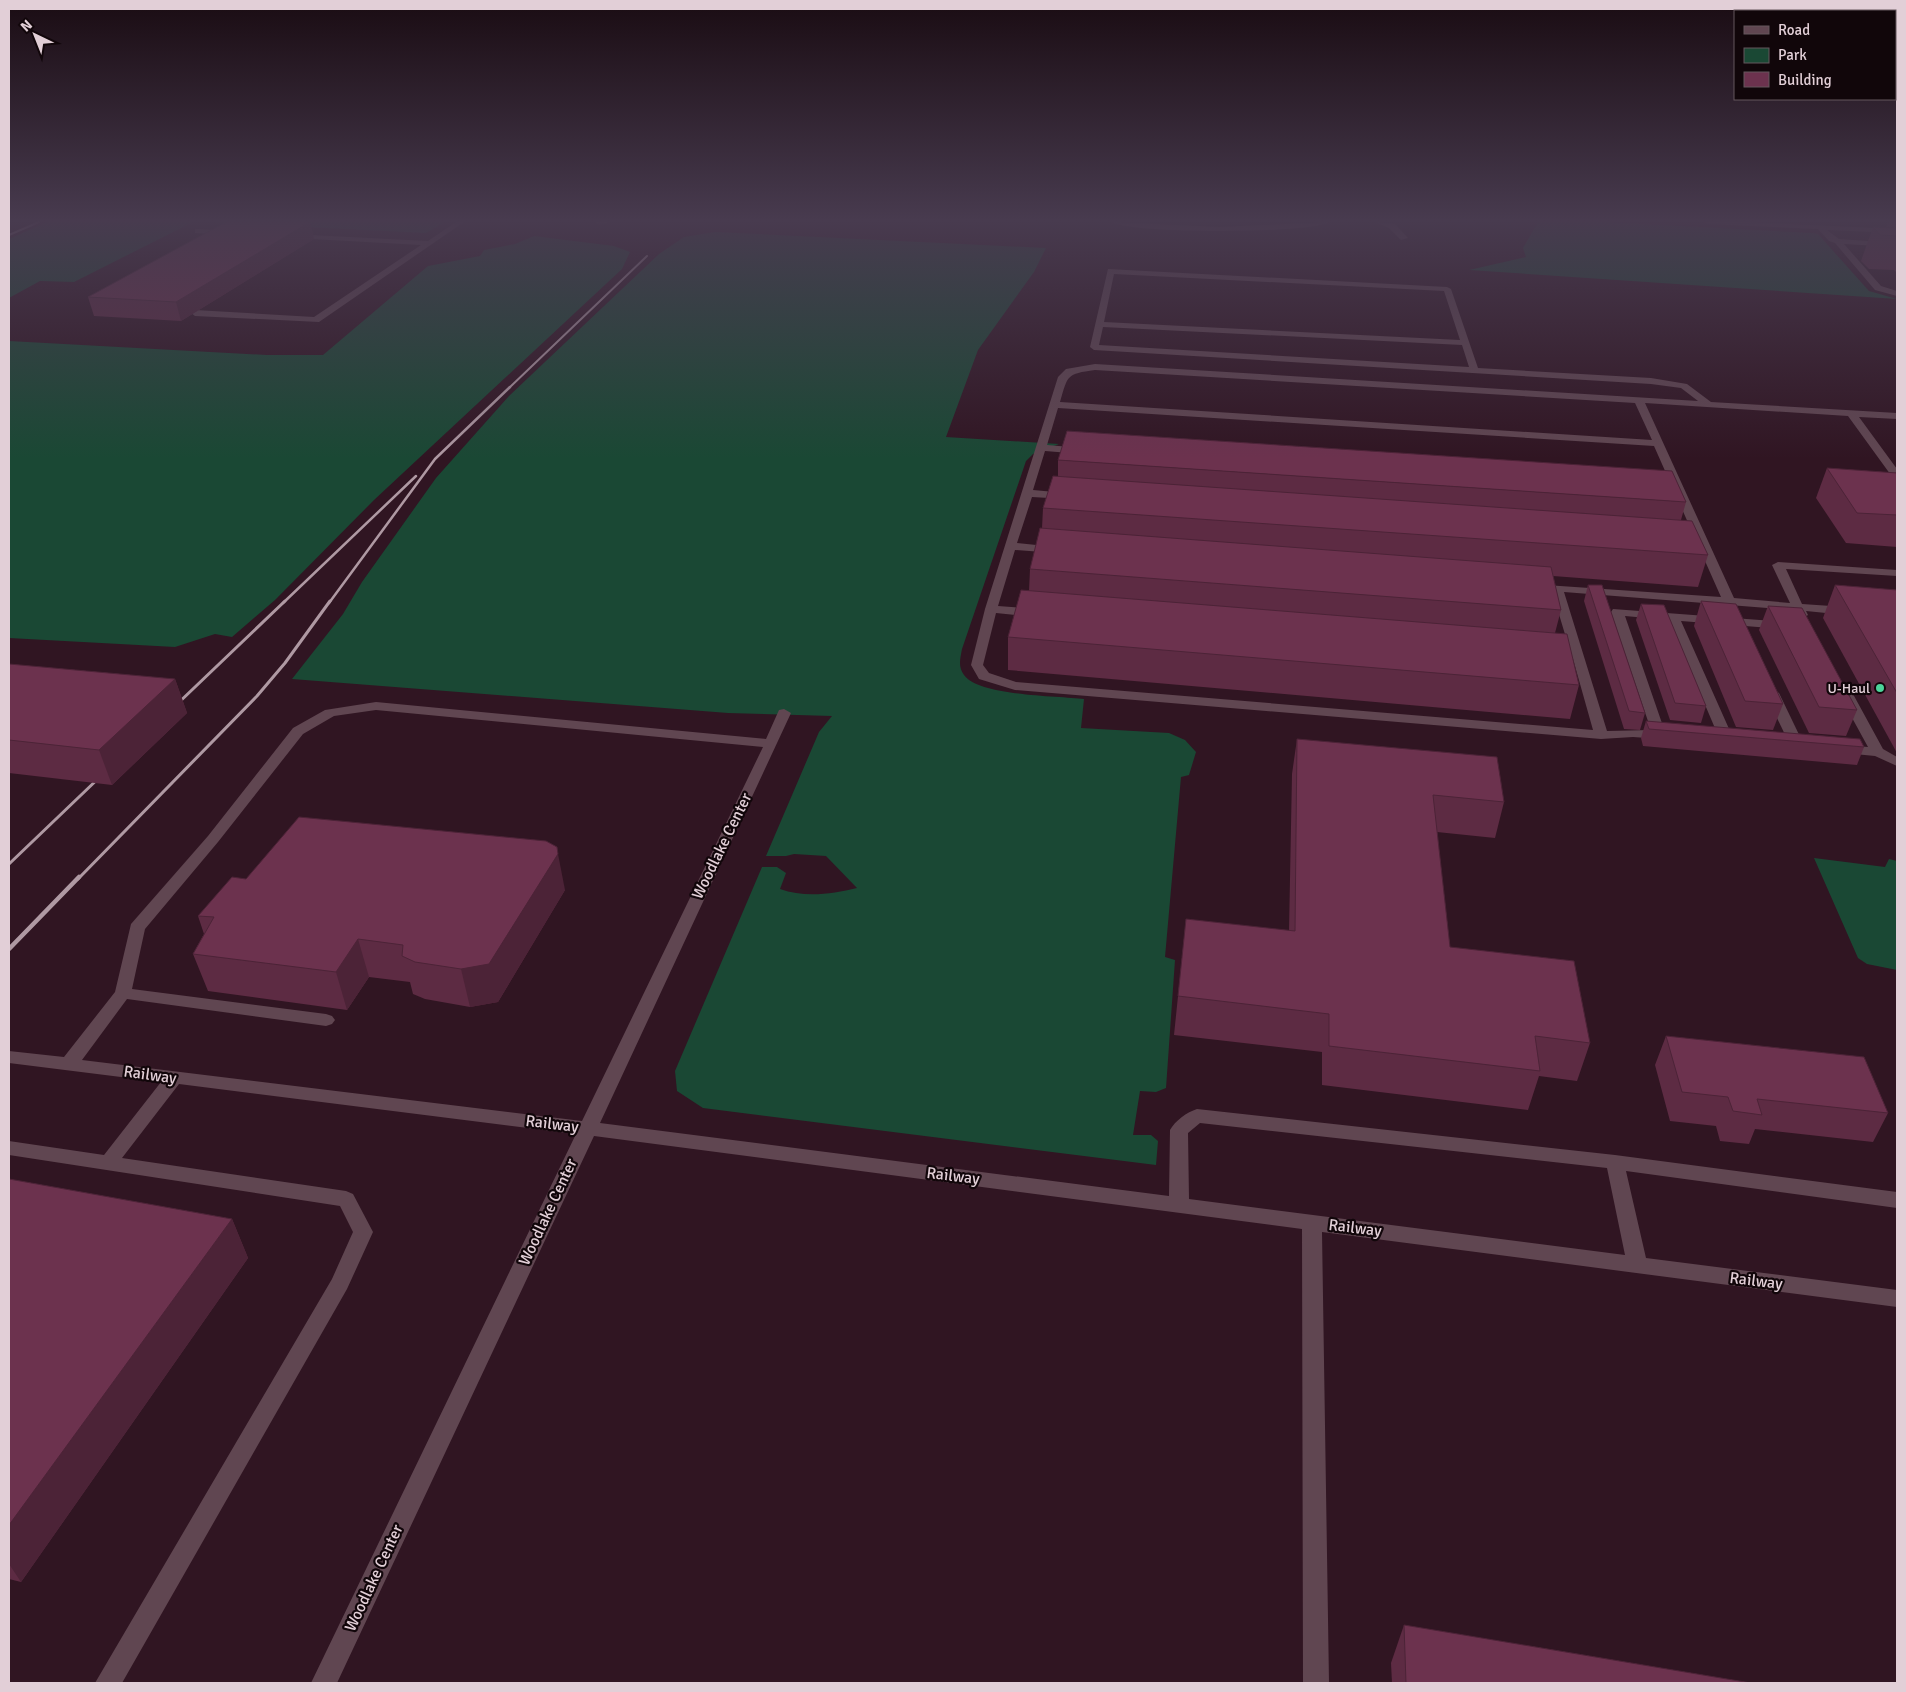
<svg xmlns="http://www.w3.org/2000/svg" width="1906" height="1692" font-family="Signika,sans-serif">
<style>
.green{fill:#1a4834}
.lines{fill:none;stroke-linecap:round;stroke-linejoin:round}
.minor{fill:#604651;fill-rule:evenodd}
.rail-far3{stroke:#af99a3;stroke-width:2}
.rail-far2{stroke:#af99a3;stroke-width:2.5}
.rail-far1{stroke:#af99a3;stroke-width:3}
.rail{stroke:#af99a3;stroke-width:4.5}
.wall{fill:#5d2b43}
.shaded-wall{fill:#4c2337}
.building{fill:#6c324e;stroke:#4c2337}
.poi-dot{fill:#4cd39a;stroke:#11060a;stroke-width:2}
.labels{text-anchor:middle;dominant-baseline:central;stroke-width:4.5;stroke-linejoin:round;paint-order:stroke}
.poi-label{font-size:14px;fill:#e2cfd7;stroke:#11060a;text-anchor:end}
.near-street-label{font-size:16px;fill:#e2cfd7;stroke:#11060a}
</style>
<rect width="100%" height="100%" fill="#301522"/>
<g class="green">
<path d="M 47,222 L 193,222 L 74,282 L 40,281 L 9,298 L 9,239 Z"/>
<path d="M 206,222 L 445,222 L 426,233 Z"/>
<path d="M 1538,222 L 1605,222 L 1812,233 L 1818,234 L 1869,291 L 1897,299 L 1469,270 L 1526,257 L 1523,248 Z"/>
<path d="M 715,232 L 1046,248 L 1034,272 L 978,350 L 946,437 L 1059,444 L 1033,454 L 1026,461 L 962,649 C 960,659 958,667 964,675 C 978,696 1059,696 1084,699 L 1081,728 L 1169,733 L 1185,740 L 1196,752 L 1189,775 L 1181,777 L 1165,957 L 1175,960 L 1166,1088 L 1156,1092 L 1140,1091 L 1133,1135 L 1151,1135 L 1158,1141 L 1156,1165 L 703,1108 L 677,1091 L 675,1071 L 762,867 L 777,867 L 786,873 L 780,889 C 805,898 832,894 857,888 L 826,856 L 794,854 L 786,856 L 766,856 L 819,732 L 832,716 L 728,713 L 292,679 L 343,614 L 362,582 L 436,478 L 509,396 L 659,254 L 684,237 Z"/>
<path d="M 534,236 L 614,246 L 630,252 L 622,269 L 374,500 L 275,600 L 232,637 L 215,634 L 175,647 L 9,638 L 9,341 L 267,355 L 323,355 L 428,266 L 480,256 L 484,250 L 515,244 Z"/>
<path d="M 1814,858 L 1885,867 L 1889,859 L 1897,861 L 1897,970 L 1867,964 L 1858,958 Z"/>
</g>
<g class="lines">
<g class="minor">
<path d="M 456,222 L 464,222 L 319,322 L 195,316 L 191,313 L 195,310 L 314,317 L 421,245 L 293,238 L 289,236 L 290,234 L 428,241 Z"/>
<path d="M 596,222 L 610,222 L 599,225 Z"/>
<path d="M 1112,222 L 1220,227 L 1329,222 C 1311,234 1130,234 1112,222 Z"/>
<path d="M 1375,222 L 1395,224 L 1408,238 L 1401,240 L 1389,228 Z"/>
<path d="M 1704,222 L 1746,222 L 1897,229 L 1897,233 L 1827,230 L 1839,239 L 1897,243 L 1897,247 L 1844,244 L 1881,286 L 1897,291 L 1897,296 L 1875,290 L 1835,243 L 1829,241 L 1818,229 L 1708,224 Z"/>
<path d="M 198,229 L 228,231 L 232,233 L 228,235 L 195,233 L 195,229 Z"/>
<path d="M 1108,269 L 1447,287 L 1451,289 L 1478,368 L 1651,378 L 1687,384 L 1711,402 L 1897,413 L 1897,419 L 1859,417 L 1897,469 L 1897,479 L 1893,478 L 1848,416 L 1645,403 L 1734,598 L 1790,603 L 1772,565 L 1778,562 L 1897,570 L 1897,576 L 1786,569 L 1802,604 L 1846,607 L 1852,611 L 1846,615 L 1806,611 L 1808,615 L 1802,619 L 1798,618 L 1794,610 L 1564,592 L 1607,731 L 1651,730 L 1611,612 L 1613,609 L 1786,622 L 1788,625 L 1782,629 L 1681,621 L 1734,740 L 1727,744 L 1720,740 L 1669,620 L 1625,616 L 1665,732 L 1668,735 L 1661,739 L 1633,737 L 1601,739 L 1015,690 L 979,679 L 971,665 L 985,609 L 1058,377 L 1066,369 L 1095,364 L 1698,401 L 1681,388 L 1651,384 L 1094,350 L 1090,347 ZM 1114,274 L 1444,291 L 1460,340 L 1104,322 ZM 1103,327 L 1462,345 L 1469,367 L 1099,345 ZM 1095,370 L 1635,403 L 1652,440 L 1060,402 C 1068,375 1066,374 1095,370 ZM 1058,408 L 1654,446 L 1721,597 L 1531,584 L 1531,588 L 1552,591 L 1570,651 L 1553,650 L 1547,654 L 1553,658 L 1573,659 L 1593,730 L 1016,682 L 989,673 L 983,665 L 996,613 L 1035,617 L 1041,613 L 1035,609 L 998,606 L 1015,550 L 1056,553 L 1062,550 L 1056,547 L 1017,543 L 1032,497 L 1066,499 L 1071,496 L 1066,493 L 1033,490 L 1045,451 L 1082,454 L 1087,451 L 1082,448 L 1047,445 Z"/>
<path d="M 1772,689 L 1779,693 L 1804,745 L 1802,748 L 1797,749 L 1790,745 L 1765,693 Z"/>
<path d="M 1846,690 L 1853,694 L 1883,749 L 1897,757 L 1897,766 L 1875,756 L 1844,753 L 1837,749 L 1844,745 L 1868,747 L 1839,694 Z"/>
<path d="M 376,702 L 766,739 L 779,710 L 784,709 L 791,713 L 600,1123 L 1169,1196 L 1170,1130 C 1175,1121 1187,1112 1197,1109 L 1615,1155 L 1897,1192 L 1897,1208 L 1626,1171 L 1646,1258 L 1897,1290 L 1897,1307 L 1322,1232 L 1329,1683 L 1303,1683 L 1302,1229 L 594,1136 L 337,1683 L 311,1683 L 576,1134 L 179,1084 L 122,1158 L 346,1191 L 353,1194 L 373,1232 L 347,1289 L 122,1683 L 95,1683 L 332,1279 L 353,1232 L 340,1206 L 9,1155 L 9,1141 L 104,1155 L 161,1082 L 9,1063 L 9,1051 L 64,1057 L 115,992 L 131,924 L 208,836 L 293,728 L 325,710 ZM 376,710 L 763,747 L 582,1121 L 82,1060 L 127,999 L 326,1026 L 332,1024 L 335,1020 L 332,1016 L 326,1014 L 132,989 L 145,929 L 218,842 L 303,734 L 334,716 ZM 1200,1123 L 1607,1168 L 1625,1255 L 1189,1199 L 1188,1133 Z"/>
</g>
<g class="rail-far3">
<path d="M 9,235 L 39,222"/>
<path d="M 509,388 L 647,256"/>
</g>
<g class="rail-far2">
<path d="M 283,603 L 416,476"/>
<path d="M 329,603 L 435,459 L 510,387"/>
</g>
<g class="rail-far1">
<path d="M 172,709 L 285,601"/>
<path d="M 9,864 L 103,774"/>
<path d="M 78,879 L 257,696 L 285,663 L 330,601"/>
</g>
<path class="rail" d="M 9,949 L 79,877"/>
</g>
<g class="wall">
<path d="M 310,222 L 314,239 L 181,321 L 94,316 L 88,297 Z"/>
<path d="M 1888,222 L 1897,222 L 1897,273 L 1894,270 L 1869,269 L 1861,261 L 1873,227 L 1886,228 Z"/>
<path d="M 1058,460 L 1686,502 L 1681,520 L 1708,555 L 1698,587 L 1553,576 L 1561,610 L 1555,633 L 1579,685 L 1570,719 L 1008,670 L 1008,637 L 1029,591 L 1030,569 L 1042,528 L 1043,508 L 1058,476 Z"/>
<path d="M 1827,468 L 1897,473 L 1897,547 L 1846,543 L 1816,498 Z"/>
<path d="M 1588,585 L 1645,713 L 1640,730 L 1624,729 L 1584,601 Z"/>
<path d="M 1835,585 L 1897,590 L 1897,753 L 1823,618 Z"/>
<path d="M 1701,601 L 1783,704 L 1773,730 L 1736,727 L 1694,626 Z"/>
<path d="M 1641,604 L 1706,706 L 1701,723 L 1670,720 L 1636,620 Z"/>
<path d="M 1768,606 L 1857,710 L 1846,736 L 1809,733 L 1759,630 Z"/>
<path d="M 9,664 L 175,679 L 187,713 L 112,785 L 9,773 Z"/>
<path d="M 1646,721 L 1864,747 L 1857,765 L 1643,746 L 1641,738 Z"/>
<path d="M 1297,739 L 1504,802 L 1495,838 L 1437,832 L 1450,947 L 1590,1043 L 1577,1081 L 1539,1076 L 1528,1110 L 1322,1085 L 1322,1052 L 1174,1035 L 1186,919 L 1289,931 L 1292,774 Z"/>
<path d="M 246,879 L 565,890 L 498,1002 L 470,1007 L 425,999 L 413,994 L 410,982 L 369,977 L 347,1010 L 208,991 L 193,954 L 204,934 L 198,916 Z"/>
<path d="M 1666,1036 L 1888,1113 L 1873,1142 L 1755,1129 L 1749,1144 L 1720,1141 L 1716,1126 L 1670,1121 L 1655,1065 Z"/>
<path d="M 9,1179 L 232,1219 L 248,1258 L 21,1582 L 9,1579 Z"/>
<path d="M 1404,1625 L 1751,1683 L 1392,1683 L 1391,1663 Z"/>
</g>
<g class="shaded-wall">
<path d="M 310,222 L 314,239 L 181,321 L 176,302 Z"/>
<path d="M 175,679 L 187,713 L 112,785 L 99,750 Z"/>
<path d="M 558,854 L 565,890 L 498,1002 L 470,1007 L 461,969 Z"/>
<path d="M 358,939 L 369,977 L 347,1010 L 336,972 Z"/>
<path d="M 232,1219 L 248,1258 L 21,1582 L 9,1564 L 9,1525 Z"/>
</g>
<g class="building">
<path d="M 226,222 L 310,222 L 176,302 L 88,297 Z"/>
<path d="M 1891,222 L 1897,222 L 1897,236 L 1880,235 L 1873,227 L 1897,228 Z"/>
<path d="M 1067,431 L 1672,471 L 1686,502 L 1058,460 Z"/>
<path d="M 1827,468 L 1897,473 L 1897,515 L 1857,513 Z"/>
<path d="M 1053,476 L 1692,521 L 1708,555 L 1043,508 Z"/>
<path d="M 1040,528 L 1551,567 L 1561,610 L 1030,569 Z"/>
<path d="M 1588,585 L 1602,585 L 1645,713 L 1629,711 Z"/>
<path d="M 1835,585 L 1897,590 L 1897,693 Z"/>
<path d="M 1021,590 L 1567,634 L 1579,685 L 1008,637 Z"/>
<path d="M 1701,601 L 1736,604 L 1783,704 L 1745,701 Z"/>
<path d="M 1641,604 L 1664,605 L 1706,706 L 1675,703 Z"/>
<path d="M 1768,606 L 1802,608 L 1857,710 L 1819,707 Z"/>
<path d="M 9,664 L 175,679 L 99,750 L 9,740 Z"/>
<path d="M 1646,721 L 1860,739 L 1864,747 L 1649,729 Z"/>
<path d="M 1297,739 L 1497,757 L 1504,802 L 1433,795 L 1450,947 L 1574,961 L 1590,1043 L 1535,1036 L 1540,1071 L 1329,1046 L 1329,1014 L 1178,996 L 1186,919 L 1295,931 Z"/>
<path d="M 299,817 L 546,841 L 557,847 L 558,854 L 489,964 L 461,969 L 415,962 L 402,956 L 403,945 L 358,939 L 336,972 L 193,954 L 214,917 L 198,916 L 232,877 L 246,879 Z"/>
<path d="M 1666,1036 L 1864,1057 L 1888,1113 L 1757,1099 L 1762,1115 L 1733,1111 L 1728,1097 L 1682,1092 Z"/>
<path d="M 9,1179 L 232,1219 L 9,1525 Z"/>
<path d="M 1404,1625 L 1751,1683 L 1406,1683 Z"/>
</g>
<linearGradient id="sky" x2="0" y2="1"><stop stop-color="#1a0c13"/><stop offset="0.48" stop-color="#483b4f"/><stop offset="1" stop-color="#483b4f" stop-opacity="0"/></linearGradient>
<rect width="1906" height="459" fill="url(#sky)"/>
<circle class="poi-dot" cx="1880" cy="688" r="5"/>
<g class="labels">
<g class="poi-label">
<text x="1870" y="688">U-Haul</text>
</g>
<g class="near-street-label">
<text transform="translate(722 846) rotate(-64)">Woodlake Center</text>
<text transform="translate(150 1075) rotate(8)">Railway</text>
<text transform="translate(552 1124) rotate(7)">Railway</text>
<text transform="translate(953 1176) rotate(7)">Railway</text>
<text transform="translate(548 1212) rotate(-65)">Woodlake Center</text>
<text transform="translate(1355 1228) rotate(7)">Railway</text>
<text transform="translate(1756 1281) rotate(7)">Railway</text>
<text transform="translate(374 1578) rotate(-65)">Woodlake Center</text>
</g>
</g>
<rect width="1906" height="1692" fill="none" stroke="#e2cfd7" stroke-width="20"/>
<rect x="1734" y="10" width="162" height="90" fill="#11060a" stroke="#65565c"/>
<rect x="1744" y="26" width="25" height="8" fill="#604651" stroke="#65565c"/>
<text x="1778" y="35" font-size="15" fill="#e2cfd7">Road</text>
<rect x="1744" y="48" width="25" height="15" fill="#1a4834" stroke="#65565c"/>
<text x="1778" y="60" font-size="15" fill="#e2cfd7">Park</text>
<rect x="1744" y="72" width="25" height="15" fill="#6c324e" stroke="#65565c"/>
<text x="1778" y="85" font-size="15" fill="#e2cfd7">Building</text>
<g transform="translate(35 35) rotate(317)" stroke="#11060a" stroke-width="4" paint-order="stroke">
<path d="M0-4L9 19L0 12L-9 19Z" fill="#e2cfd7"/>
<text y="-8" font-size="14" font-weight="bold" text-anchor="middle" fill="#e2cfd7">N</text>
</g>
</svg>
